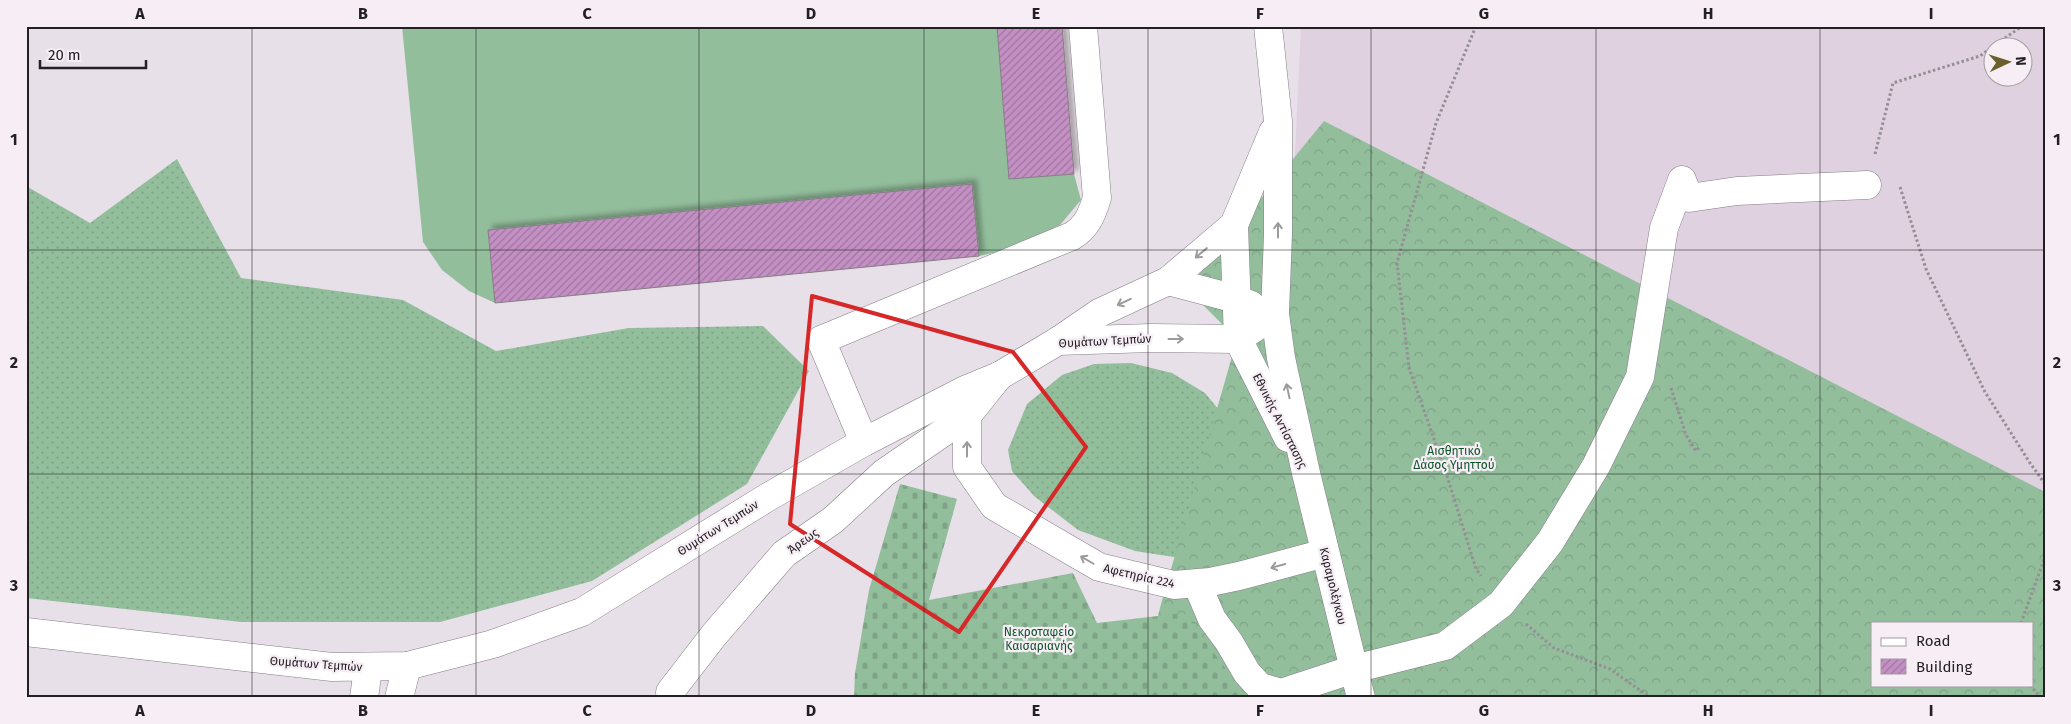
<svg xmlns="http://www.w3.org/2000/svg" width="2071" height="724" font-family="'Fira Sans',sans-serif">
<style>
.built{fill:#dfd1df;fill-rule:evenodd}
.grass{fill:url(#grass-dots)}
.forest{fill:url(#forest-crowns);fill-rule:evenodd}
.cemetery{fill:url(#cemetery-stones)}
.pitch{fill:#93be9c}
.building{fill:url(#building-hatch);stroke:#877f86;filter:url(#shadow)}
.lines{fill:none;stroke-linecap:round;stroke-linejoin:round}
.minor-casing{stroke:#857d85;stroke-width:29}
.major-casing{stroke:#857d85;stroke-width:29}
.path{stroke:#948f94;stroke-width:3;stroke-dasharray:2.5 2.5;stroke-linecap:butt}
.minor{stroke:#fff;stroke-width:28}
.major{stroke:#fff;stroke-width:28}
.oneway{stroke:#9c9b9c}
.marked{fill:none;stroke:#d62828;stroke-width:4;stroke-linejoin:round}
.grid{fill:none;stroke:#232023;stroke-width:1;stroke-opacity:0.55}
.labels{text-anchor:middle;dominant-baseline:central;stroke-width:4.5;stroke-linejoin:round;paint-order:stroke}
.street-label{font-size:12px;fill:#232023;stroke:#f6edf5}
.park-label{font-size:12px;fill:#0d5429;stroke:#f6edf5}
.neatline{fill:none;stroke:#232023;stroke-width:2}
.grid-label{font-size:16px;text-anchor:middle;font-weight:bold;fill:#232023}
</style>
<defs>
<pattern id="grass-dots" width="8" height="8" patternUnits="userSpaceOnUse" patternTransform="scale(1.25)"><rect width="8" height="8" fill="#93be9c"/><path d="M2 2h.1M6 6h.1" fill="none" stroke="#7ea386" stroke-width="1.8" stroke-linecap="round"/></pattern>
<pattern id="forest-crowns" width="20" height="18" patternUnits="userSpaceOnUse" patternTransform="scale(1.25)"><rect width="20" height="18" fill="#93be9c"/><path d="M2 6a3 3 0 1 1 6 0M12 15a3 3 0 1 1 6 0" fill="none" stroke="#7ea386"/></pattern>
<pattern id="cemetery-stones" width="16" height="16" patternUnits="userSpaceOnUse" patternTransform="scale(1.25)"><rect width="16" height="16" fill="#93be9c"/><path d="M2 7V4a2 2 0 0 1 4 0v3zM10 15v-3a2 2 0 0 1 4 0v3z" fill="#7ea386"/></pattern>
<pattern id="building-hatch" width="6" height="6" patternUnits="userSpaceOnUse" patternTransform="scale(1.25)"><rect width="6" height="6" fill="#c490c4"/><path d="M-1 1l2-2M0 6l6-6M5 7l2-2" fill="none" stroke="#9f759f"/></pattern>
<filter id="shadow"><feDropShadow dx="4.5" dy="-4.5" stdDeviation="2.5" flood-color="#0004"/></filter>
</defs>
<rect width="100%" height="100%" fill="#e8e0e8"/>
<path class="built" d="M 1301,26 L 2045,26 L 2045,698 L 1407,698 L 1288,302 ZM 1994,48 L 2024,48 L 2024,78 L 1994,78 ZM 1872,623 L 2032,623 L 2032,685 L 1872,685 Z"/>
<g class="grass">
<path d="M 177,159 L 241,278 L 403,300 L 496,351 L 629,328 L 763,326 L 809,371 L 747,484 L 592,581 L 440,622 L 241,622 L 26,598 L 26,186 L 90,223 Z"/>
<path d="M 1131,363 L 1172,373 L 1205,393 L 1229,422 L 1180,558 L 1135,551 L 1078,530 L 1034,496 L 1012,471 L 1008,450 L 1027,404 L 1062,375 L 1094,364 Z"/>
</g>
<path class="forest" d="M 1324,121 L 2045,492 L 2045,698 L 1137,698 L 1161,604 L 1237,339 L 1187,289 ZM 1872,623 L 2032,623 L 2032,685 L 1872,685 Z"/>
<path class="cemetery" d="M 900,484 L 957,499 L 929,600 L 1073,573 L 1097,623 L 1184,613 L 1243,692 L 1244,698 L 854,698 L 855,673 L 869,590 Z"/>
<path class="pitch" d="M 402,26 L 1062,26 L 1074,174 L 1081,200 L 1060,225 L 1012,249 L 979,256 L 495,303 L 469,291 L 442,270 L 423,242 Z"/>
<g class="building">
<path d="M 997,26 L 1062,26 L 1074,174 L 1009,179 Z"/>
<path d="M 972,184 L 979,256 L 495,303 L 488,230 Z"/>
</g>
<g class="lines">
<defs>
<g id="minor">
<path d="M 999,376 L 967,416 L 967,467 L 994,506 L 1099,567 L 1174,585 L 1210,582 L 1239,576 L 1325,553"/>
<path d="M 864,442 L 821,340 L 1072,236 C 1087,227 1092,214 1097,198 L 1083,26"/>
<path d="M 1197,584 L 1212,619 L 1229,642 L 1247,673 L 1260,687 L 1281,693 L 1354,669 L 1445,646 L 1501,604 L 1550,542 L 1596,466 L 1640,377 L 1664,228 L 1682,180 L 1689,198 L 1737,191 L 1867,185"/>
<path d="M 364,698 L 368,668"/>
<path d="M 399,698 L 407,666"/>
<path d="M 671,698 L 670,692 L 714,635 L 784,554 L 833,520 L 884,473 L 967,416"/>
</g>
<g id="major">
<path d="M 1268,26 L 1278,121 L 1278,234 L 1275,314 L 1281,358 L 1306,473 L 1361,698"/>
<path d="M 1273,132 L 1234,225 L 1238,339 L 1288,438"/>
<path d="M 1168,281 L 1236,299 L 1251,305"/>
<path d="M 1058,341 L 1151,338 L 1238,339 L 1275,314"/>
<path d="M 26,632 L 332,667 L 407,666 L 493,644 L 582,612 L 768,497 L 864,442 L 965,390 L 999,376 L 1058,341 L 1099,313 L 1168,281 L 1234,225"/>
</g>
</defs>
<use href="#minor" class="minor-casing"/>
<use href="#major" class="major-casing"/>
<g class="path">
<path d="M 1476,26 L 1436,123 L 1397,263 L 1409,368 L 1447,476 L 1476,569 L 1481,576"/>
<path d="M 1875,154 L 1893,83 L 1980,56 L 2022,26"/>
<path d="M 1900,187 L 1926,269 L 1985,392 L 2030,463 L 2045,484"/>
<path d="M 1671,388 L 1686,435 L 1696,451 L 1699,447"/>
<path d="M 2021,623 L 2045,557"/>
<path d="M 1526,624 L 1554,648 L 1610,669 L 1651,698"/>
<path d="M 2030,685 L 2041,698"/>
</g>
<use href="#minor" class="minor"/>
<use href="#major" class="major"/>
</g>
<defs><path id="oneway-shaft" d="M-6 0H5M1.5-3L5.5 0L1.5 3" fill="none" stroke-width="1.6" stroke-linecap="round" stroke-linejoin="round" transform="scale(1.25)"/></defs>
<g class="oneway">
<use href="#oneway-shaft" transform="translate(1278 230) rotate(-90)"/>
<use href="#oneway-shaft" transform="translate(1201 253) rotate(140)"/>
<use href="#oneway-shaft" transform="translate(1124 302) rotate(155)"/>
<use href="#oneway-shaft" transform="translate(1176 339)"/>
<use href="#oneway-shaft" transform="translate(1288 391) rotate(-102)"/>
<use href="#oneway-shaft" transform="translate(967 449) rotate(-90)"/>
<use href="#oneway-shaft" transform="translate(1087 560) rotate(-150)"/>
<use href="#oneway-shaft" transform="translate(1278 566) rotate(165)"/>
</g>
<path class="marked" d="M 812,296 L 1013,352 L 1086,447 L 959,632 L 790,524 Z"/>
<path class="grid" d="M 252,26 L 252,698M 476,26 L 476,698M 699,26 L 699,698M 924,26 L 924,698M 1148,26 L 1148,698M 1371,26 L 1371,698M 1596,26 L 1596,698M 1820,26 L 1820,698M 26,250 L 2045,250M 26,474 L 2045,474"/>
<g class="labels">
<g class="street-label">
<text transform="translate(1105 341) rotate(-3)">Θυμάτων Τεμπών</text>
<text transform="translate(1280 421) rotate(63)">Εθνικής Αντίστασης</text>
<text transform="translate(718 528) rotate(-32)">Θυμάτων Τεμπών</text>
<text transform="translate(803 541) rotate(-35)">Άρεως</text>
<text transform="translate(1139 576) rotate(13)">Αφετηρία 224</text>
<text transform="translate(1333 586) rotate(76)">Καραμολέγκου</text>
<text transform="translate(316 664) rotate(4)">Θυμάτων Τεμπών</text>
</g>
<g class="park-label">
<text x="1454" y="451">Αισθητικό<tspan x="1454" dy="14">Δάσος Υμηττού</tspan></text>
<text x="1039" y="632">Νεκροταφείο<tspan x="1039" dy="14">Καισαριανής</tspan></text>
</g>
</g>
<rect width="2071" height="724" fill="none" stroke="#f6edf5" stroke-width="55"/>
<rect x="1871" y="622" width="162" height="65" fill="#f6edf5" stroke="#a29ba1"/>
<rect x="1881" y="638" width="25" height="8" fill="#ffffff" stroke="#a29ba1"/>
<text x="1916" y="646" font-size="15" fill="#232023">Road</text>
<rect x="1881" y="659" width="25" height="15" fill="url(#building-hatch)" stroke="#a29ba1"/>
<text x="1916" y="672" font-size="15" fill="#232023">Building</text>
<g transform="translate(2008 62) rotate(86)"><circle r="24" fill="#f6edf5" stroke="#a29ba1"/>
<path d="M0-4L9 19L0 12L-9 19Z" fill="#6b5f2c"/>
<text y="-8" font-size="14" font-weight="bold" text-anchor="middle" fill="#232023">N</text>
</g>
<path d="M40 60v8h106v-8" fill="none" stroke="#232023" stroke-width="2.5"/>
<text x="48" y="60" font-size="15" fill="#232023" stroke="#f6edf5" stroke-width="4" paint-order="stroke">20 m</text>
<rect x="28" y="28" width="2016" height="668" class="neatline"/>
<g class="grid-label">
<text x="140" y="19">A</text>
<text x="363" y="19">B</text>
<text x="587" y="19">C</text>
<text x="811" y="19">D</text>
<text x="1036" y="19">E</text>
<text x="1260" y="19">F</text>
<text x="1484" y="19">G</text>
<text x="1708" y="19">H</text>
<text x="1931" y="19">I</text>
<text x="14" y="145">1</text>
<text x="2057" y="145">1</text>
<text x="14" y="368">2</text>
<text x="2057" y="368">2</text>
<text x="14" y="591">3</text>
<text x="2057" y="591">3</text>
<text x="140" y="716">A</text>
<text x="363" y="716">B</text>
<text x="587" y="716">C</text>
<text x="811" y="716">D</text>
<text x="1036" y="716">E</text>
<text x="1260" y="716">F</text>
<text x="1484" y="716">G</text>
<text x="1708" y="716">H</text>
<text x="1931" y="716">I</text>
</g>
</svg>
